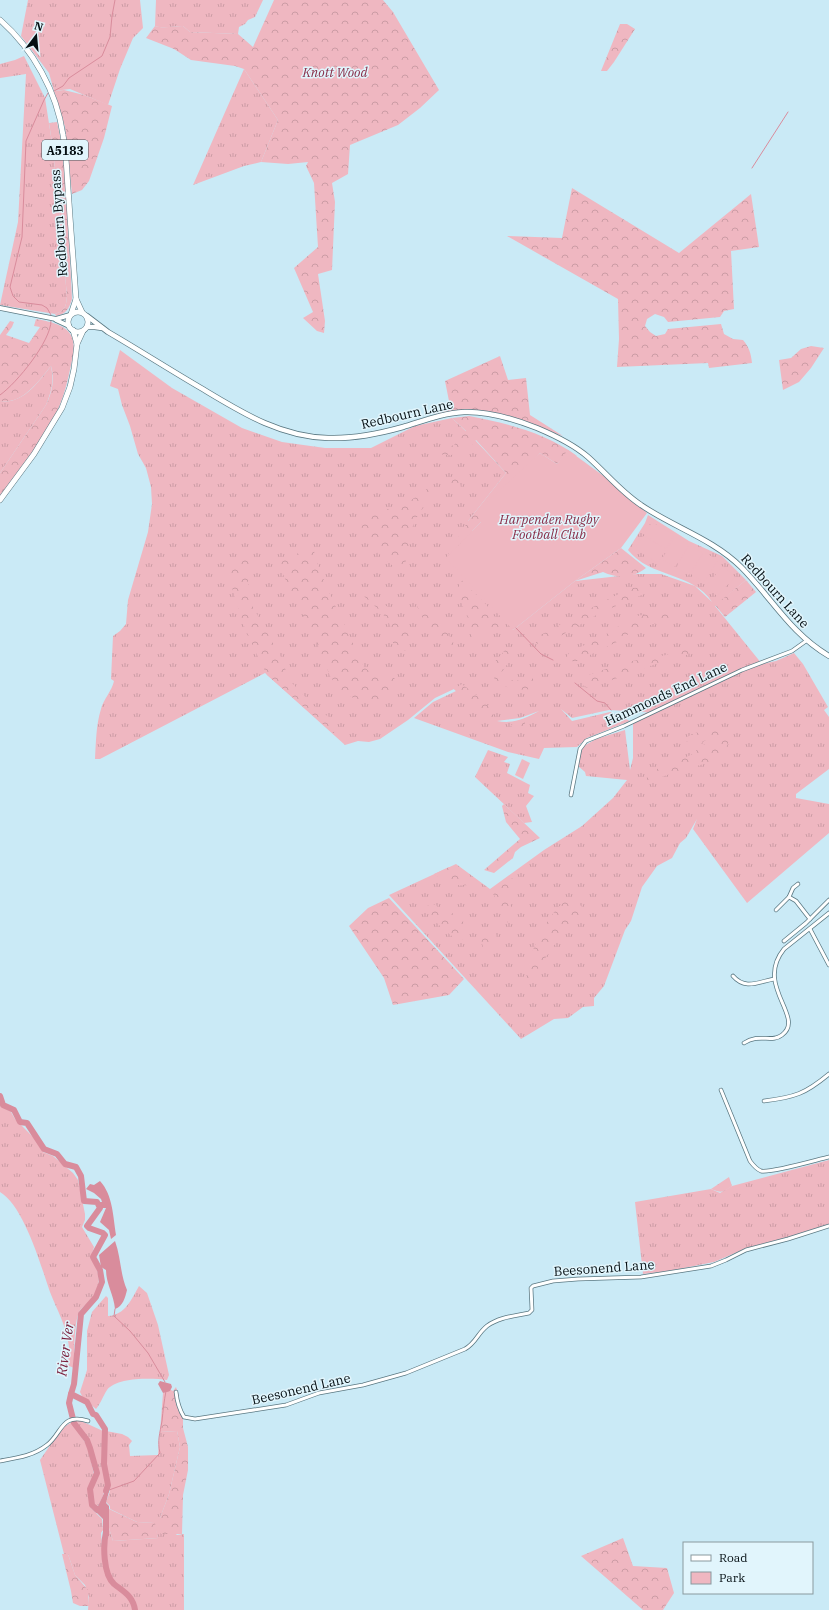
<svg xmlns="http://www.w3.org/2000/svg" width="829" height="1610" font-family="'IBM Plex Serif',serif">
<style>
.grass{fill:url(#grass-tufts);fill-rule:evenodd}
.forest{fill:url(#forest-crowns);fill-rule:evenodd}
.green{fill:#efb7c1}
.water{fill:#d98c9c}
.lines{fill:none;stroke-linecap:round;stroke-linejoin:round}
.stream{stroke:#d98c9c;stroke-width:1}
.river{stroke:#d98c9c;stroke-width:6}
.minor-casing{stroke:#5a7882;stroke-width:4.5}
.tertiary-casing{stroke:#5a7882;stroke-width:5.5}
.secondary-casing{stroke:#5a7882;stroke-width:6}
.primary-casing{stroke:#5a7882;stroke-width:6}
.minor{stroke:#fff;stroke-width:3}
.tertiary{stroke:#fff;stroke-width:4}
.secondary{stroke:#fff;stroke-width:4.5}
.primary{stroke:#fff;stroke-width:5}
.labels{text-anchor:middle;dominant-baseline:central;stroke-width:3;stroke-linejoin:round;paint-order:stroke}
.shield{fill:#e1f5fc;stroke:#465358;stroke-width:1}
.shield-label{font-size:12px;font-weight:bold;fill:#040e12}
.park-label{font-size:13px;font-style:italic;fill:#882d48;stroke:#e1f5fc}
.street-label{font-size:13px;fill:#040e12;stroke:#e1f5fc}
.water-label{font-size:14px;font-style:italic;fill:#7b203d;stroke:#e1f5fc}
</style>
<defs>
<pattern id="grass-tufts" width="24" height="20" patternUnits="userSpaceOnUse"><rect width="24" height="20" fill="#efb7c1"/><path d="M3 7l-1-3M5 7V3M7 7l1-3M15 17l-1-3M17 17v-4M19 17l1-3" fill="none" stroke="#cb9ca5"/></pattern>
<pattern id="forest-crowns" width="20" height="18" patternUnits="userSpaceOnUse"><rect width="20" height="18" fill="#efb7c1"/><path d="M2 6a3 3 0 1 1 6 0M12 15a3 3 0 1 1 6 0" fill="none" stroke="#cb9ca5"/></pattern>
</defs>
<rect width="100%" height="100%" fill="#caeaf6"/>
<g class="grass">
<path d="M 28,0 L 140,0 L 143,28 L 133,38 L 120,69 L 108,105 L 70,89 L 54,91 L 49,73 L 21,36 Z"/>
<path d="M 156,0 L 263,0 L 255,17 L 248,20 L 245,24 L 239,27 L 238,34 L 190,32 L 183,26 C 173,26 164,29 155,26 Z"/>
<path d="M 24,56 L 45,98 L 53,149 L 67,296 C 66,306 66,310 55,314 L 0,305 L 18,222 L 26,74 L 0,78 L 0,64 L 15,60 Z"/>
<path d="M 244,69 L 278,120 L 261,162 L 244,166 L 193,185 Z"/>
<path d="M 120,350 L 172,388 L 242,428 L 282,442 L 325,448 L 371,448 L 415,426 L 452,418 L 475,440 L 506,473 L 468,521 L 513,630 L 575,581 L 637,574 L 661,574 L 695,586 L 712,602 C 693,572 650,578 628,550 L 645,523 L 648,515 L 689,541 L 722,556 L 746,580 L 715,606 L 762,664 L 776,661 L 794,653 L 803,664 L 828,707 L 824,710 L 829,717 L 829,769 L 796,794 L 796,798 L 829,804 L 829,833 L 747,903 L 693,829 L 697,819 L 686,838 L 680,843 L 672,858 L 657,866 L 642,887 L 631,921 L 625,930 L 604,986 L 594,998 L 594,1006 L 583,1007 L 568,1018 L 554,1019 L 521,1039 L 389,895 L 456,864 L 490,889 L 544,850 L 582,826 L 613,798 L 627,780 L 586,776 L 585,772 L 578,766 L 582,747 L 596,739 L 625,730 L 630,770 L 633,758 L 633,720 L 647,712 L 609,710 L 572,718 L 561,709 L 572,721 L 610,712 L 630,721 L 587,738 L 577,747 L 544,748 L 539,759 L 508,752 L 414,718 L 433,702 L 456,691 L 454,689 L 435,698 L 408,720 L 380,739 L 369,742 L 358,741 L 345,745 L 265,673 L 100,759 L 95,759 C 96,742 96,725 101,709 C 104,698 112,691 114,681 L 111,679 L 113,636 L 120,631 L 126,624 L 128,600 L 148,532 L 152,504 L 151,487 L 146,468 L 138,454 L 130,426 L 122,405 L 118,389 L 110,386 ZM 539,711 C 524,719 514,724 497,721 L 520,718 Z"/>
<path d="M 51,366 C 54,382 52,390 46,405 L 0,473 L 0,401 C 23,405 39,381 51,366 Z"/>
<path d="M 488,750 L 508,757 L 504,762 L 510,764 L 507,773 L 530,785 L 528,793 L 534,796 L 526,806 L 532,822 L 524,823 L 475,777 Z"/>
<path d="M 0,1106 L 11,1112 L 15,1119 L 37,1141 L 43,1152 L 53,1156 L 73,1173 L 78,1180 L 85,1214 L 85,1220 L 82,1227 L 94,1247 L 91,1257 C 100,1274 103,1285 90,1301 C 87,1304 81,1308 79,1312 C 74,1323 74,1355 74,1368 L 67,1365 C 68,1359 70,1353 69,1347 C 67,1327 57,1310 50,1292 C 41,1266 24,1206 0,1192 Z"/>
<path d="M 829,1160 L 829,1224 L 792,1236 L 747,1248 L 714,1262 L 669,1271 L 643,1274 L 635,1202 L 711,1189 L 720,1193 L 732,1186 Z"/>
<path d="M 139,1286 L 147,1293 L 158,1325 L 169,1375 L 167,1380 C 152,1378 117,1377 107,1390 C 103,1396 101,1403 96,1409 L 83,1398 L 80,1392 L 87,1370 L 87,1331 L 92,1312 L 106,1296 L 108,1298 L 108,1316 C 125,1315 131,1300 139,1286 Z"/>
<path d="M 79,1420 L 103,1431 C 103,1440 102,1450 103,1460 C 104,1481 110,1485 98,1506 L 94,1504 L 92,1489 L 99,1474 L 91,1445 L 75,1421 Z"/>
<path d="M 72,1422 L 86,1444 L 89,1452 L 94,1475 L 89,1487 L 90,1504 L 91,1508 L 102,1519 L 103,1530 L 101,1533 C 102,1546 103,1568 109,1579 C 117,1592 132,1591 133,1610 L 88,1610 L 89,1597 L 85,1585 L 75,1575 L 68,1554 L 64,1554 L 40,1460 L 62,1428 Z"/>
<path d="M 106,1431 L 122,1434 L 128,1437 L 132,1441 L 129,1445 L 130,1456 L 158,1455 L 160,1432 L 177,1431 L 180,1447 L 169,1494 L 160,1518 L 177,1535 L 184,1534 L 184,1610 L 136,1610 C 133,1593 125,1593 114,1582 C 110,1577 104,1556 104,1550 C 104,1546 106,1541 106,1537 L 109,1536 L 109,1528 L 113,1541 L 158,1538 L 154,1523 L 137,1522 L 110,1509 L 110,1506 L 106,1502 L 110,1491 L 105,1463 Z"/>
</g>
<g class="forest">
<path d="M 274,0 L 383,0 L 393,12 L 439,90 L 420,108 L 398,125 L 350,145 L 348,174 L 332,183 L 335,202 L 332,270 L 318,274 L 325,321 L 324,333 L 317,331 L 303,318 L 313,312 L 294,268 L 318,247 L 314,183 L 306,166 L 308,162 L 288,164 L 261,162 L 278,120 L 244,69 L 235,66 L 191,60 L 174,49 L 146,38 L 155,26 C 164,29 173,26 183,26 L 190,32 L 238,34 L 253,47 Z"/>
<path d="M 620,24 L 627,24 L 635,29 L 614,62 L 607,71 L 601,71 Z"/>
<path d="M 64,90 L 84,95 L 112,106 L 104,138 L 89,181 L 82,190 L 72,194 L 65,127 L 54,91 Z"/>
<path d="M 57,122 L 60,136 L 66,181 L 72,299 C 69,309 66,314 56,316 L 55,314 C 66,310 66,306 67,296 L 53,149 L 49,123 Z"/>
<path d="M 572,188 L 679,253 L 751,194 L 759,247 L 731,251 L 734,309 L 724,311 L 720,317 L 668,322 L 664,317 L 655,314 L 647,319 L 645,326 L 650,332 L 656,336 L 665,334 L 668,329 L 721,324 L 724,334 L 733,339 L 743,340 C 749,347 751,353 752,363 L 709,368 L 708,363 L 617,367 L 619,339 L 618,299 L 507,236 L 562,238 Z"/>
<path d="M 36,319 C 47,321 65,324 71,335 C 76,345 73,356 71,365 C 68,379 65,393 59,407 C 45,439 21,467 0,496 L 0,473 L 46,405 C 52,392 55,380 51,366 C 38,382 22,405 0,401 L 0,335 L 10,321 L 14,322 L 12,327 L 6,335 L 29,343 L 40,327 L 34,326 Z"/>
<path d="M 811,346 L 824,348 L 811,368 L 799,382 L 783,390 L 779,360 L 791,358 L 801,349 Z"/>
<path d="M 500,356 L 508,380 L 526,378 L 530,415 L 563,436 L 497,413 L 468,409 L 432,414 L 449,401 L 445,381 Z"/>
<path d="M 469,416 C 506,423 546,433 577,456 L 565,455 L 557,464 L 540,453 L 481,522 L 446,558 L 468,521 L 506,473 L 476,440 L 467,451 L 451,455 L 431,454 L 454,445 L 466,431 L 452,418 Z"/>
<path d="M 451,477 L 459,479 L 461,488 C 452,489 444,491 440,482 L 441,479 Z"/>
<path d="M 427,489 L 432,490 C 428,505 416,514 412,529 C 408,542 411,562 399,570 L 394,567 L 365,541 L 362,536 L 361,522 L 368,515 L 407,503 Z"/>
<path d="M 313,546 L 316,560 L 327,588 L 364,667 L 370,672 C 383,674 386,669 397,681 L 396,685 C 390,690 385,693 383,701 L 381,703 L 372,701 L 363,701 L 342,694 L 330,676 L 315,638 L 291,592 L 278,563 Z"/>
<path d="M 621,548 L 646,568 C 633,578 618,579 603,572 L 575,581 Z"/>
<path d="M 243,549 L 253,565 L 248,581 L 248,595 L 254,609 L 282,659 L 289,680 L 317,709 L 335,721 L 334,734 L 267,675 L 246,632 L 227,572 Z"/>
<path d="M 459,577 C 472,593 491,604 498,624 L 504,626 L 502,628 L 487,628 L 475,638 L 472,637 L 470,623 L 459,597 Z"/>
<path d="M 746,580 L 756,592 L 725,617 L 715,605 Z"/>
<path d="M 640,587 L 644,590 L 644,594 L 600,613 L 552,641 L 541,645 L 536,643 L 537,637 L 610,598 L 633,588 Z"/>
<path d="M 363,589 C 369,591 373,596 379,600 C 392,610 418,631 407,650 L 403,651 C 387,645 395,635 389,623 C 383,611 370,603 361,593 L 361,591 Z"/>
<path d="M 420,600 C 430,601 454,644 460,654 L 448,650 L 429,631 L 417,606 L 418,602 Z"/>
<path d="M 667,610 L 672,612 L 672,616 L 670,619 L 634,630 L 619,641 L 575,662 L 572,661 L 568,659 L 567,656 L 570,652 L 603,636 L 627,621 L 637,616 Z"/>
<path d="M 697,645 L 699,648 L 698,650 L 684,656 L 672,658 L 590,688 L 584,687 L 582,683 L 582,679 L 585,676 L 627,662 L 666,655 Z"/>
<path d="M 509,647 L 514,655 L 501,673 L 501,677 L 506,680 L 527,681 L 530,678 L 530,672 L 533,671 L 533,679 L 539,683 L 537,687 C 517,696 474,681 500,656 C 503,653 504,650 509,647 Z"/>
<path d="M 462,684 C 474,694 493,704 495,721 L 481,715 L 454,689 Z"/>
<path d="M 520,721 L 525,722 L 525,727 L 516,731 L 513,731 L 511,725 Z"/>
<path d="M 711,730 L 724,732 L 729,738 C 727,763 694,766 675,772 C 667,775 659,778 652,781 L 647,781 L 646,779 C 653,765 683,761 696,752 L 697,746 L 693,743 L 686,741 L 687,737 L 695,733 ZM 712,738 L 717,737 L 720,740 L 714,746 L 706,746 L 702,743 L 704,741 Z"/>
<path d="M 504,804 L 540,838 L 521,847 L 515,852 L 513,858 L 494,873 L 484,870 L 520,839 L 506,822 L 502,806 Z"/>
<path d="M 449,867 L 476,882 C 460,890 448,883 434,874 Z"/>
<path d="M 510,878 L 514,879 L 517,883 L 511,896 L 511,916 L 508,923 L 492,891 Z"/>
<path d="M 389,898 L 464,979 L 449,995 L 393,1005 L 384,978 L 349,926 L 368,908 Z"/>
<path d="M 566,900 L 577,902 L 584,909 L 583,913 L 555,944 L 533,976 L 530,978 L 527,978 L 526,971 C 533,947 546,916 566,900 Z"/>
<path d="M 432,904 L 436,905 L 441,912 L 452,913 L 470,927 L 467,936 L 460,941 C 451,937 426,916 427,906 Z"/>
<path d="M 491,933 L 496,934 C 498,942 494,948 487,950 L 483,947 L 480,936 Z"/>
<path d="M 729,1177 L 732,1186 C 722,1193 722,1193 711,1189 Z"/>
<path d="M 176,1387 L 179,1396 L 176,1403 L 183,1418 L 183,1428 L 188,1447 L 188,1470 L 183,1495 L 182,1534 L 161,1534 L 159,1529 L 160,1518 L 169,1494 L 180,1447 L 177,1431 L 160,1432 L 163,1393 L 169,1389 L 173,1391 Z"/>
<path d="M 109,1509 L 137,1522 L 155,1523 L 158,1538 L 113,1541 L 109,1528 Z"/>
<path d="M 623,1538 L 633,1566 L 667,1568 L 674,1593 L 663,1610 L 643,1610 L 581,1556 Z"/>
<path d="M 62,1554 L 68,1554 L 75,1575 L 88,1590 L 89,1606 L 80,1606 L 73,1603 L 71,1591 Z"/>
</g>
<g class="green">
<path d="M 568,450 L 605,477 L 647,513 L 621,548 L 575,581 L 513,630 L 446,558 L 481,522 L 476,512 L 540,453 L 557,464 Z"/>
<path d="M 652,522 L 674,535 L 666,549 L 644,535 Z"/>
<path d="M 643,536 L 666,549 L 658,563 L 635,549 Z"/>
<path d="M 675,537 L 689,545 L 675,567 L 662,559 Z"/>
<path d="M 689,545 L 703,553 L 689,575 L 676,568 Z"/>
<path d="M 704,552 L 718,560 L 704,582 L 691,574 Z"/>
<path d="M 723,566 L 735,577 L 717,596 L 706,586 Z"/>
<path d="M 522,759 L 530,763 L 523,779 L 515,775 Z"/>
</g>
<g class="water">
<path d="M 100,1181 C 113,1195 113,1217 116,1235 L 111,1239 L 109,1230 L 100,1222 L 106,1208 L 100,1208 L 97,1202 L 102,1202 L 101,1199 L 94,1193 L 86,1189 L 90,1184 L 94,1185 Z"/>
<path d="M 115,1241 C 121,1257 120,1274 127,1290 C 125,1298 123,1306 115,1309 C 114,1295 106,1284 106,1270 L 101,1267 L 99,1255 Z"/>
<path d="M 160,1381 L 171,1384 L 172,1387 L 170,1391 L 163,1393 L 158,1384 Z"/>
<path d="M 108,1485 L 109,1491 L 106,1503 L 109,1506 L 109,1536 L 106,1537 L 106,1540 L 103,1540 L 103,1519 L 91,1507 L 94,1504 L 98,1506 Z"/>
</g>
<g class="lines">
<g class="stream">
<path d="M 54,91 L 63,86 L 69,78 L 102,56 L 110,37 L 112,16 L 115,0"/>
<path d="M 48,93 L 44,100 L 26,141 L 22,237 L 10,287 L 13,296 L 19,302 L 42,305 L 47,308 L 51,315"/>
<path d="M 752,168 L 788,112"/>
<path d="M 0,395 C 17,383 51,341 51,321"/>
<path d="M 516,628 L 541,654 L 553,660"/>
<path d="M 575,683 L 597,701 L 605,703 L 611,710"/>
<path d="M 115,1309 L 114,1316 L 130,1331 L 148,1353 L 165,1382"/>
<path d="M 109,1490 L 134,1481 L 160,1453 C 157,1441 160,1433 162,1421 C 163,1411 164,1401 166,1391"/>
</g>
<g class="river">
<path d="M 0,1096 L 3,1105 L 14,1110 L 20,1122 L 27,1123 L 44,1149 L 57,1154 L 65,1164 L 76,1167 L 81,1176 L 84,1201 L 97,1202 L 100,1208 L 87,1226 L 89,1228 L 103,1233 L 105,1235 L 93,1257 L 100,1270 L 102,1282 L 96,1297 L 81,1314 L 74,1384 L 71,1394 L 87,1402 L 93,1414 L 96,1415 L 105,1429 L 104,1464 L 108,1485 L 106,1491"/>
<path d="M 71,1394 L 69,1403 L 74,1423 L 87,1440 L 90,1448 L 97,1473 L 90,1489 L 92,1505 L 97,1510"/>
<path d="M 106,1532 C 103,1545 103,1574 114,1584 C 124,1592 133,1596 135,1610"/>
</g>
<defs>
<g id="minor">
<path d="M 571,795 L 580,749 L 586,741 L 624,726 L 742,670 L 792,651 L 806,641"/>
<path d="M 789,897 L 796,901 L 810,919"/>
<path d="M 776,910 L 789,897 L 793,888 L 798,884"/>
<path d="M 810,929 L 829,965"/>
<path d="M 784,941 L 806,923 L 829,900"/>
<path d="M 733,976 C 745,990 758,982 774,979"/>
<path d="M 744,1043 C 759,1033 772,1043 782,1035 C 806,1017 754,986 784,949 L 829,913"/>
<path d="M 721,1090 L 750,1161 C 753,1165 756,1169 761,1171 C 772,1173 816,1160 829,1157"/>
<path d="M 764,1101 C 795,1097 805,1094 829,1074"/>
<path d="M 176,1392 C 177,1401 179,1409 184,1417 L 195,1419 L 286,1405 L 319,1393 L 363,1385 L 406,1373 L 465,1349 C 476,1343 477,1334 487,1326 C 499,1317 515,1316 529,1313 L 532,1310 L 531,1288 L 533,1286 L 553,1281 L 578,1279 L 641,1277 L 711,1266 L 726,1260 L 746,1250 L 788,1239 L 829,1226"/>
<path d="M 0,1461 C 17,1458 33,1456 47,1445 C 62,1434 61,1412 88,1421"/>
</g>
<g id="tertiary">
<path d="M 0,308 L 56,319 L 70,315"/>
<path d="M 56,320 L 69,326"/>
</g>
<g id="secondary">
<path d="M 87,316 L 108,332 C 139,350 170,370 201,388 C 241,412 280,437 328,438 C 354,439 378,434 403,427 C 423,421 443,413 464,412 C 489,411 514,419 537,428 C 556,436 573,444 588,457 C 606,473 621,492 641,505 C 673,527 713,539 741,567 C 771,597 791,634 829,656"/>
<path d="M 87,327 L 95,327 L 102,328"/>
</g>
<g id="primary">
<path d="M 0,20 C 33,49 57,92 63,135 C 67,157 67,180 69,202 C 71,234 74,267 76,299 L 82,312"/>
<circle cx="78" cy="322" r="10"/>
<path d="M 71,314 L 76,299"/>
<path d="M 73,330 L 77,344"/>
<path d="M 0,500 L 34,454 L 62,408 L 70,387 L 74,369 L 77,344 L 83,331"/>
</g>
</defs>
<use href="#minor" class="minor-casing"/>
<use href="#tertiary" class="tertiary-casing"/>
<use href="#secondary" class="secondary-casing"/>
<use href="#primary" class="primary-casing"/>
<use href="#minor" class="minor"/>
<use href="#tertiary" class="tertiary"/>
<use href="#secondary" class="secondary"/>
<use href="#primary" class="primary"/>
</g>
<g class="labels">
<rect class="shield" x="42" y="140" width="46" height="20" rx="3"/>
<g class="shield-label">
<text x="65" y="150">A5183</text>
</g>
<g class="park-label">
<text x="335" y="72">Knott Wood</text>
<text x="549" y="519">Harpenden Rugby<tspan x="549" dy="15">Football Club</tspan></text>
</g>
<g class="street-label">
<text transform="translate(59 223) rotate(-94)">Redbourn Bypass</text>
<text transform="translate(407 414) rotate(-13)">Redbourn Lane</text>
<text transform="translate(775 591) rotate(48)">Redbourn Lane</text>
<text transform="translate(666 694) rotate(-25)">Hammonds End Lane</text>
<text transform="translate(604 1268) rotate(-4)">Beesonend Lane</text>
<text transform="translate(301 1389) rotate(-13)">Beesonend Lane</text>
</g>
<g class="water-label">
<text transform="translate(65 1349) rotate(-82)">River Ver</text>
</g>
</g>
<rect x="683" y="1542" width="130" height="52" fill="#e1f5fc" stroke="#89999e"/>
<rect x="691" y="1555" width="20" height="6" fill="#ffffff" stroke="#89999e"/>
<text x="719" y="1562" font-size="12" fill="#040e12">Road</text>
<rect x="691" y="1572" width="20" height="12" fill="#efb7c1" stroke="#89999e"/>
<text x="719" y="1582" font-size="12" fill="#040e12">Park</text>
<g transform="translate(36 36) rotate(16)" stroke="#e1f5fc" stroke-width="3" paint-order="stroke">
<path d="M0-3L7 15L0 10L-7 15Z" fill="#040e12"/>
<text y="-6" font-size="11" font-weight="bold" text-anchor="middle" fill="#040e12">N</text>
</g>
</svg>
